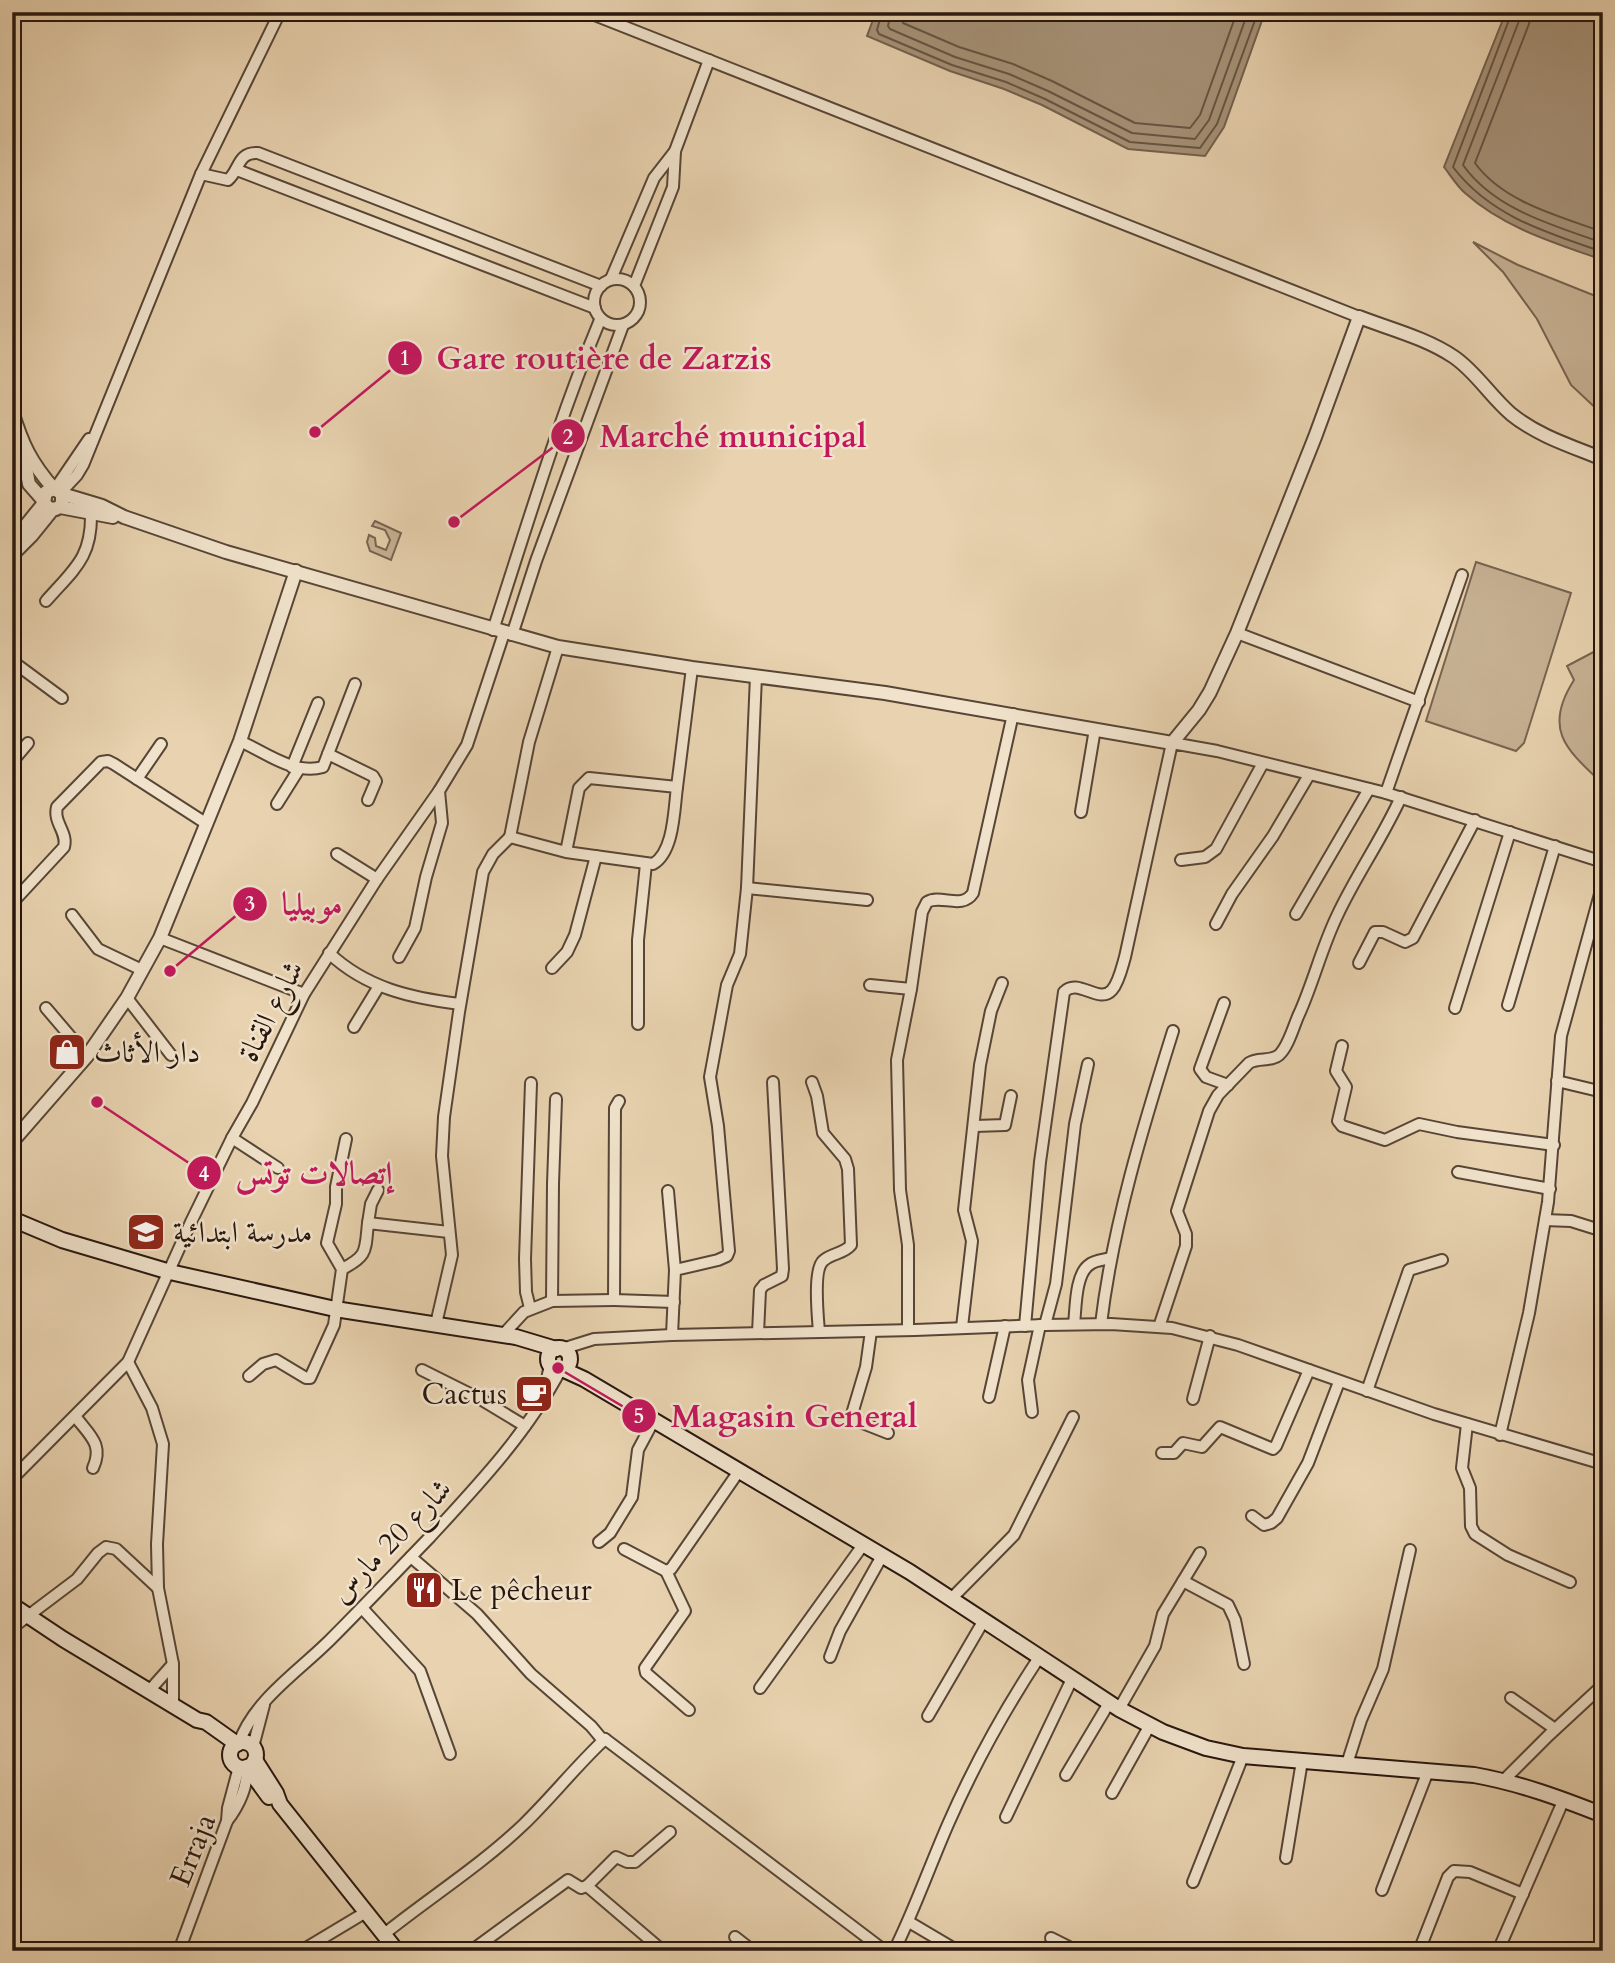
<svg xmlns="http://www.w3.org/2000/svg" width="1615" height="1963" font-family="Cardo,Amiri,serif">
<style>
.green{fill:#c7b294;stroke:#776451;stroke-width:2}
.water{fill:#a69278;stroke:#73604e;stroke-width:2}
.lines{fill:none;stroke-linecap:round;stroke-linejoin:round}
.shore{stroke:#665443;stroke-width:2}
.minor-casing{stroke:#574536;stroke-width:14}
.tertiary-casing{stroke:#574536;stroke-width:16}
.secondary-casing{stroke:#27160e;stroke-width:18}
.minor{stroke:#f0e2cb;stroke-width:10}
.tertiary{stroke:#f0e2cb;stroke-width:12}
.secondary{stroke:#f0e2cb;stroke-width:14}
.labels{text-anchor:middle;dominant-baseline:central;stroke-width:5;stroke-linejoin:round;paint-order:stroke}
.street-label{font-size:30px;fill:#27160e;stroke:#f0e2cb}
.poi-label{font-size:30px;fill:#27160e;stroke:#f0e2cb;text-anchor:start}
.leader{fill:none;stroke:#c2185b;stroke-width:2.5}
.callout-dot{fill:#c2185b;stroke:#f0e2cb;stroke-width:2.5}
.mark-label{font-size:21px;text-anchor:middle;font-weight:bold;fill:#fff}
.callout-label{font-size:32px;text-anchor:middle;font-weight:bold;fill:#c2185b;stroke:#f0e2cb;stroke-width:5;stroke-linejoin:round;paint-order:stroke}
</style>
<rect width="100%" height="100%" fill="#e8d2af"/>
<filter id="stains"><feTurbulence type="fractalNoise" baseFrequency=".00286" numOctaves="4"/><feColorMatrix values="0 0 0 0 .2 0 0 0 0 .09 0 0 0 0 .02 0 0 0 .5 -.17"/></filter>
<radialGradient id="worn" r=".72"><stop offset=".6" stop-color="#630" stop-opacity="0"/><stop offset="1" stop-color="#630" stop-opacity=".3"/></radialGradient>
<g class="green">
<path d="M 1473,242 L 1518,265 L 1603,299 L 1603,415 L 1571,385 L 1537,319 L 1503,272 Z"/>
<path d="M 375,521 L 401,533 L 391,560 L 370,551 L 367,542 L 369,535 L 375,538 L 376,546 L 386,550 L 390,540 L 385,530 L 372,526 Z"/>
<path d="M 1476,562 L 1571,593 L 1524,743 L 1516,751 L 1426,721 Z"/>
<path d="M 1603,647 L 1603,784 C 1567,750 1542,730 1574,680 L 1567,666 Z"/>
</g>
<g class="water">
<path d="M 876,12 L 1265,12 L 1224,127 L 1205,156 L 1128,149 L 1042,105 L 1004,89 L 950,71 L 867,36 Z"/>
<path d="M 1506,12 L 1603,12 L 1603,260 C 1555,243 1504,228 1465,193 C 1457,186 1451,176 1444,167 Z"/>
</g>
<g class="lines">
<g class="shore">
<path d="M 882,12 L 877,30 L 879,34 L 952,65 L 1006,82 L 1045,99 L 1130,142 L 1200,148 L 1217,124 L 1258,12"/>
<path d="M 891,12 L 888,26 L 890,29 L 955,57 L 1009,74 L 1048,91 L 1132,133 L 1195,139 L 1209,120 L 1248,12"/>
<path d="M 901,12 L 903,23 L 959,47 L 1013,64 L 1052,81 L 1135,123 L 1190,128 L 1200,115 L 1237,12"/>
<path d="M 1512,12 L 1453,167 C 1490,216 1547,233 1603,252"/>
<path d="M 1521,12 L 1519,21 L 1463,165 C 1495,210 1553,225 1603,243"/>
<path d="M 1531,12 L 1529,24 L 1475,163 C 1503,202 1559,216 1603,232"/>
</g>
<defs>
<g id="minor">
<path d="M 587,12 L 1359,317"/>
<path d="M 237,170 L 595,308"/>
<path d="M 201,174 L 228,180 C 240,170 237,152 258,153 L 601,286"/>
<circle cx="617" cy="302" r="23"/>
<path d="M 611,279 L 654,178 L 675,151"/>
<path d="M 634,286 L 673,187 L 675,151 L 709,60"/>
<path d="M 55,489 L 89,439"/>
<path d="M 61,492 L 77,475 L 83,465 L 201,174 L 280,12"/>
<path d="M 46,601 C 74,569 92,558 91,513"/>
<path d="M 493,630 C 527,526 558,421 600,320"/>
<path d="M 1237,633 L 1419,702"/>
<path d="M 512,635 L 536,561 L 623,325"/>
<path d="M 558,647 L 529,742 L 510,837 L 566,852 L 653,864 C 674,852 674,810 677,787 L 589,778 L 579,788 L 566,852"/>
<path d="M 12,661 L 62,698"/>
<path d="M 240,741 C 266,753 294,775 323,767 L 355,684"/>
<path d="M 328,754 L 373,776 L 376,781 L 368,800"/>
<path d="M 12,762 L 28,743"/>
<path d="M 292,767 L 318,703"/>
<path d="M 137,779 L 161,744"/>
<path d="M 677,787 L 692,668"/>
<path d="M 1386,793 L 1462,575"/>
<path d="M 277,804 L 299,769"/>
<path d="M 1081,812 L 1095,729"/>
<path d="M 337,854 L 377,879"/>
<path d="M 1181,860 L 1205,857 L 1216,849 L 1263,763"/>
<path d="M 747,888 L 756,676"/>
<path d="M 12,903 L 64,847 C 68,832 53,823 57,807 L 101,762 L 108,761 L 114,764 L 207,824"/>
<path d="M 1296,914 L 1369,789"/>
<path d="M 72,915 L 98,949 L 142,970"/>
<path d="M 1216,924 L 1232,894 L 1273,836 L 1309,775"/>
<path d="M 160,938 L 304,994"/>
<path d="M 329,953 C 366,988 411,998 460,1004"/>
<path d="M 399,957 L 415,928 L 426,877 L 442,823 L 439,791"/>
<path d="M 1359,963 L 1375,932 L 1383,932 L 1405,942 L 1413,938 L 1475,820"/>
<path d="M 552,968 L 567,952 L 575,935 L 596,856"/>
<path d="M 870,985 L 911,989 L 922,912 L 927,902 C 941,894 962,910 973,893 L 1013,714"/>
<path d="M 127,998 L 171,1055"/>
<path d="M 1224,1003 L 1200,1069 L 1206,1077 L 1228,1085"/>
<path d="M 1508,1005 L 1555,846"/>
<path d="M 46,1008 L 87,1056"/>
<path d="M 1455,1008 L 1510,832"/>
<path d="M 638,1024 L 638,940 L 646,864"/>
<path d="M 354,1027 L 379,986"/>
<path d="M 1342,1046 L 1336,1071 L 1346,1087 L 1338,1121 L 1342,1126 L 1385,1140 L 1419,1124 L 1457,1132 L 1554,1145"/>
<path d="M 1557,1081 L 1603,1092"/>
<path d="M 812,1082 L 817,1096 L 823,1133 L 845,1159 L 848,1169 L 851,1245 C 844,1254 831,1253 823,1261 C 813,1270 818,1319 819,1332"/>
<path d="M 556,1099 L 553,1184 L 552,1301 L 614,1300"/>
<path d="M 619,1101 L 615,1108 L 614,1300 L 674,1302"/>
<path d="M 975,1126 L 1005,1125 L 1011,1096"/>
<path d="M 232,1138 L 278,1168"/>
<path d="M 1458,1172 L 1550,1189"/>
<path d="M 668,1191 L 675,1270"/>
<path d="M 1545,1220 L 1571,1221 L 1603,1231"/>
<path d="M 368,1223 L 371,1204 L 378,1190"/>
<path d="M 342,1269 C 368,1256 365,1251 368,1223 L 449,1232"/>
<path d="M 530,1308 L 526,1292 L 525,1259 L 531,1083"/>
<path d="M 436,1324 L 452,1255 L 442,1156 L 444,1117 L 459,1012 L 483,872 L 493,854 L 510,837"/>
<path d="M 1074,1324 C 1076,1308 1075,1275 1089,1265 C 1095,1260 1104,1260 1111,1258"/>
<path d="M 1101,1324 C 1113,1224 1143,1127 1173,1031"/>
<path d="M 1045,1325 L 1056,1284 L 1075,1124 L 1088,1064"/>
<path d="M 1025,1326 L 1040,1162 L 1064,992 C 1078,977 1099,1005 1112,990 C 1119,982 1122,967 1125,957 L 1172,743 L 1217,751 L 1386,793 L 1603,862"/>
<path d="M 962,1327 L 972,1241 L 964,1210 L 980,1065 L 991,1011 L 1002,983"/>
<path d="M 1159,1327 L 1186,1246 L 1186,1234 L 1177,1211 L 1209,1111 L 1218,1095 L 1249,1063 C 1258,1057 1271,1062 1279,1055 C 1289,1046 1294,1024 1300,1012 C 1314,980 1322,947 1337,916 C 1356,875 1382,839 1401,797"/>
<path d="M 908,1330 L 908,1245 L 900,1190 L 897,1060 L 911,989"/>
<path d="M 871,1331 L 866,1367 L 852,1414 L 855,1420 L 888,1433"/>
<path d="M 758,1333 L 760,1290 L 764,1285 L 782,1276 L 783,1269 L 773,1082"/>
<path d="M 672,1335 L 675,1270 L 718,1260 L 727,1256 L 729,1251 L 718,1126 L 710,1077 L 727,985 L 740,954 L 747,888 L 867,900"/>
<path d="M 502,1336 L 524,1312 L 552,1301"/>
<path d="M 562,1349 L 594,1339 L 672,1335 L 915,1330 L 1045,1325 L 1111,1324 L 1172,1328 L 1238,1345 L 1434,1414 L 1603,1464"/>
<path d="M 128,1362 L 152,1408 L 163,1444 L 157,1544 L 158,1588 L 173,1664 L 173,1705"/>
<path d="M 422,1370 L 482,1400 L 525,1426"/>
<path d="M 249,1376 L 263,1364 L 276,1360 L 306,1378 L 310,1378 L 334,1325 L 342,1269 L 327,1243 L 336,1204 L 336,1187 L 346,1139"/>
<path d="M 1367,1391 L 1409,1270 L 1442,1260"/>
<path d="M 544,1393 L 550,1365"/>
<path d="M 989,1397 L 1005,1326"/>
<path d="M 1193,1399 L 1210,1336"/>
<path d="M 1032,1412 L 1028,1380 L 1040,1325"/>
<path d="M 75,1416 C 89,1435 104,1444 93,1468"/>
<path d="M 1467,1424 L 1462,1468 L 1470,1488 L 1471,1526 L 1475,1534 L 1508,1555 L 1570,1582"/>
<path d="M 1500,1435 L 1529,1313 L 1548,1202 L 1561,1036 L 1603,883"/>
<path d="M 1162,1453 L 1174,1453 L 1183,1443 L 1202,1447 L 1220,1427 L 1273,1449 L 1276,1446 L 1309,1370"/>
<path d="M 12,1479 L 128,1362 L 191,1222 L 232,1138 L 252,1103 L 304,994 L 377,879 L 439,791 L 467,745 L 504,633"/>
<path d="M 1252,1516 L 1264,1525 L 1271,1523 L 1277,1518 L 1308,1463 L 1339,1382"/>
<path d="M 599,1542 L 610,1533 L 632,1497 L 638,1450 L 654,1420"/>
<path d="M 624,1549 L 666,1571 L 671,1569 L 739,1471"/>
<path d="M 411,1557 L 477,1614 L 531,1674 L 591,1726 L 601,1738 L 605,1739"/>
<path d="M 666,1571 L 685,1611 L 645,1668 L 646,1673 L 689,1710"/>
<path d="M 1183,1581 L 1228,1605 L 1235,1620 L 1244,1664"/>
<path d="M 951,1599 L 1014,1535 L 1073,1417"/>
<path d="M 362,1608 L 420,1671 L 450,1754"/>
<path d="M 12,1628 L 77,1579 L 98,1553 L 106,1547 L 116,1549 L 158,1588"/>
<path d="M 830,1657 L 840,1631 L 882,1556"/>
<path d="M 760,1688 L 863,1545"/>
<path d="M 149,1691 L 173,1664"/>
<path d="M 1511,1698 L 1555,1729"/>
<path d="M 1119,1709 L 1155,1646 L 1163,1614 L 1200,1553"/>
<path d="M 928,1716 L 984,1620"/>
<path d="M 239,1743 C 254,1700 299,1671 330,1640 C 364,1606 397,1571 430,1537 C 478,1485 528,1432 561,1369"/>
<path d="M 253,1747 L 264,1705"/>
<path d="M 1347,1764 L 1361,1720 L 1383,1669 L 1410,1550"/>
<path d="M 1066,1775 L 1109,1703"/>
<path d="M 1504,1780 L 1549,1735 L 1603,1685"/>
<path d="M 1112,1793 L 1150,1725"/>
<path d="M 1006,1817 L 1072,1679"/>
<path d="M 227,1821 L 228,1808 L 239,1767"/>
<path d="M 1286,1858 L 1302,1761"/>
<path d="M 1193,1882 L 1243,1756"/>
<path d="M 587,1886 L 616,1857 L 627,1862 L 635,1862 L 670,1832"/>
<path d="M 1382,1890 L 1428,1771"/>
<path d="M 909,1922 L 958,1951"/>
<path d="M 383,1935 C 429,1898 480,1866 523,1825 C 552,1797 576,1766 605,1739 L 885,1951"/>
<path d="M 735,1937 L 753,1951"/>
<path d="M 1051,1938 L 1077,1951"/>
<path d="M 179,1951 L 227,1821 C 238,1807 249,1785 246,1768"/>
<path d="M 301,1951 L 366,1912"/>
<path d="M 471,1951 L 568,1880 L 581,1888 L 587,1886 L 663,1951"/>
<path d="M 894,1951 C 915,1909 930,1865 949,1822 C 975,1763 1005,1709 1040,1656"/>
<path d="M 1419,1951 L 1448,1877 L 1454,1871 L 1470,1872 L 1523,1894"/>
<path d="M 1498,1951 L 1564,1799"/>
</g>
<g id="tertiary">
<path d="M 12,411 C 22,444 31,463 54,489"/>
<path d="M 22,447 L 29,484 L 43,500"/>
<path d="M 62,494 L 62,504 L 56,509 L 49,508 L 44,503 L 46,492 L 55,489 L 62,494 L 102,506 L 124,517 L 226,552 L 558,647 L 692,668 L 885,693 L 1172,743 L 1199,710 L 1210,692 L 1237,633 L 1315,437 L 1359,317 C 1390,329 1426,338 1454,357 C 1476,372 1490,396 1511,414 C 1538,436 1571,446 1603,459"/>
<path d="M 60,507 L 113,517"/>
<path d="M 13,549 L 23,529 L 44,503"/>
<path d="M 12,555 L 32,535 L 53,509"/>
<path d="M 12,1142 L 87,1056 L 127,998 L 160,938 L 240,741 L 296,571"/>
</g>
<g id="secondary">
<path d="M 12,1219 L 62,1240 L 170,1272 L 335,1309 L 516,1337 L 556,1349"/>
<circle cx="559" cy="1359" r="11"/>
<path d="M 562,1369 L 584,1379 L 910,1572 L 1119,1709 L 1163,1732 L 1206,1748 L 1243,1756 L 1474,1775 C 1519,1783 1560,1798 1603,1815"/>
<path d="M 12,1605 L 63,1639 L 197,1720 L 206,1722 L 237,1744"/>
<circle cx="243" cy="1755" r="13"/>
<path d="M 255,1760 L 276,1793 L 280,1804 L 397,1951"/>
<path d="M 247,1767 L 269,1797"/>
</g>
</defs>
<use href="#minor" class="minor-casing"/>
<use href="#tertiary" class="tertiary-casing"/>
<use href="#secondary" class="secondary-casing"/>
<use href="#minor" class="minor"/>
<use href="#tertiary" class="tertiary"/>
<use href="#secondary" class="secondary"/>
</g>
<defs>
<symbol id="shop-square" viewBox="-11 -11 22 22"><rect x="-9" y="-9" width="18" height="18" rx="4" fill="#8f2418" stroke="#f0e2cb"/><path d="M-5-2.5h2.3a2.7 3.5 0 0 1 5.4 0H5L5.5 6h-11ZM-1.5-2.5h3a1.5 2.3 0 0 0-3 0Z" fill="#fff"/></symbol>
<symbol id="school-square" viewBox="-11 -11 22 22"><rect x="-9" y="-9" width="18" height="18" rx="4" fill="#8f2418" stroke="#f0e2cb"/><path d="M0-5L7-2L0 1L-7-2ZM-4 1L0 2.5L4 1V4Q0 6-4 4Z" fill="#fff"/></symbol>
<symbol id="cafe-square" viewBox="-11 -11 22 22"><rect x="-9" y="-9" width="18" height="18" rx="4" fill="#8f2418" stroke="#f0e2cb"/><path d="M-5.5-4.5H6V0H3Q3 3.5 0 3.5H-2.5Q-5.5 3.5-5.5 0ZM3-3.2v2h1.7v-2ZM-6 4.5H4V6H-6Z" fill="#fff"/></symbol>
<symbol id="restaurant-square" viewBox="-11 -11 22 22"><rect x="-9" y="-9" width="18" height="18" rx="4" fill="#8f2418" stroke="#f0e2cb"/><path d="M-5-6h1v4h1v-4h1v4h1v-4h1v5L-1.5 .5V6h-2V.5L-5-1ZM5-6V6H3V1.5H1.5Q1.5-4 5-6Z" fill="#fff"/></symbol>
</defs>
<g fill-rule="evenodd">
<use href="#shop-square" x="45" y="1030" width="44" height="44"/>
<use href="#school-square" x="124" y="1210" width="44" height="44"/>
<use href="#cafe-square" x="512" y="1372" width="44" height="44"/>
<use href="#restaurant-square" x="402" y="1568" width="44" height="44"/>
</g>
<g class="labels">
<g class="street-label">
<text transform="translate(271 1011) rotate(-63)">شارع القناة</text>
<text transform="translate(391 1541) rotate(-46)">شارع 20 مارس</text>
<text transform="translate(193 1850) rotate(-68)">Erraja</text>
</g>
<g class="poi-label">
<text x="94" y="1052">دار الأثاث</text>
<text x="173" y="1232">مدرسة ابتدائية</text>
<text x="507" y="1394" text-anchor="end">Cactus</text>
<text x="451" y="1590">Le pêcheur</text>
</g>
</g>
<path class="leader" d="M315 432L405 358M454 522L568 436M170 971L250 904M97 1102L204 1173M558 1368L639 1416"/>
<g class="callout-dot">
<circle cx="315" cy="432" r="7"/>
<circle cx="454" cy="522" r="7"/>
<circle cx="170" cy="971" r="7"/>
<circle cx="97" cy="1102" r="7"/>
<circle cx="558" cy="1368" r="7"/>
<circle cx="405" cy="358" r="18"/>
<circle cx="568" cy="436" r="18"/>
<circle cx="250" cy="904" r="18"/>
<circle cx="204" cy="1173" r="18"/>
<circle cx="639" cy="1416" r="18"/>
</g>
<g class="mark-label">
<text x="405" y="365">1</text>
<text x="568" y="444">2</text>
<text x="250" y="911">3</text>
<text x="204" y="1181">4</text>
<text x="639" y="1423">5</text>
</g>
<g class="callout-label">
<text x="604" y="369">Gare routière de Zarzis</text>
<text x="733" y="447">Marché municipal</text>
<text x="312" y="915">موبيليا</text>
<text x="314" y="1184">إتصالات توتس</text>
<text x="794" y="1427">Magasin General</text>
</g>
<rect width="1615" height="1963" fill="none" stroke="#e8d2af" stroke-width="42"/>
<rect x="14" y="14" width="1587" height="1935" fill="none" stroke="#27160e" stroke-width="3.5"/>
<rect x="21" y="21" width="1573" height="1921" fill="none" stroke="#27160e" stroke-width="2"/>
<rect width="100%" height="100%" filter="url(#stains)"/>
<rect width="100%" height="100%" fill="url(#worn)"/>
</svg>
